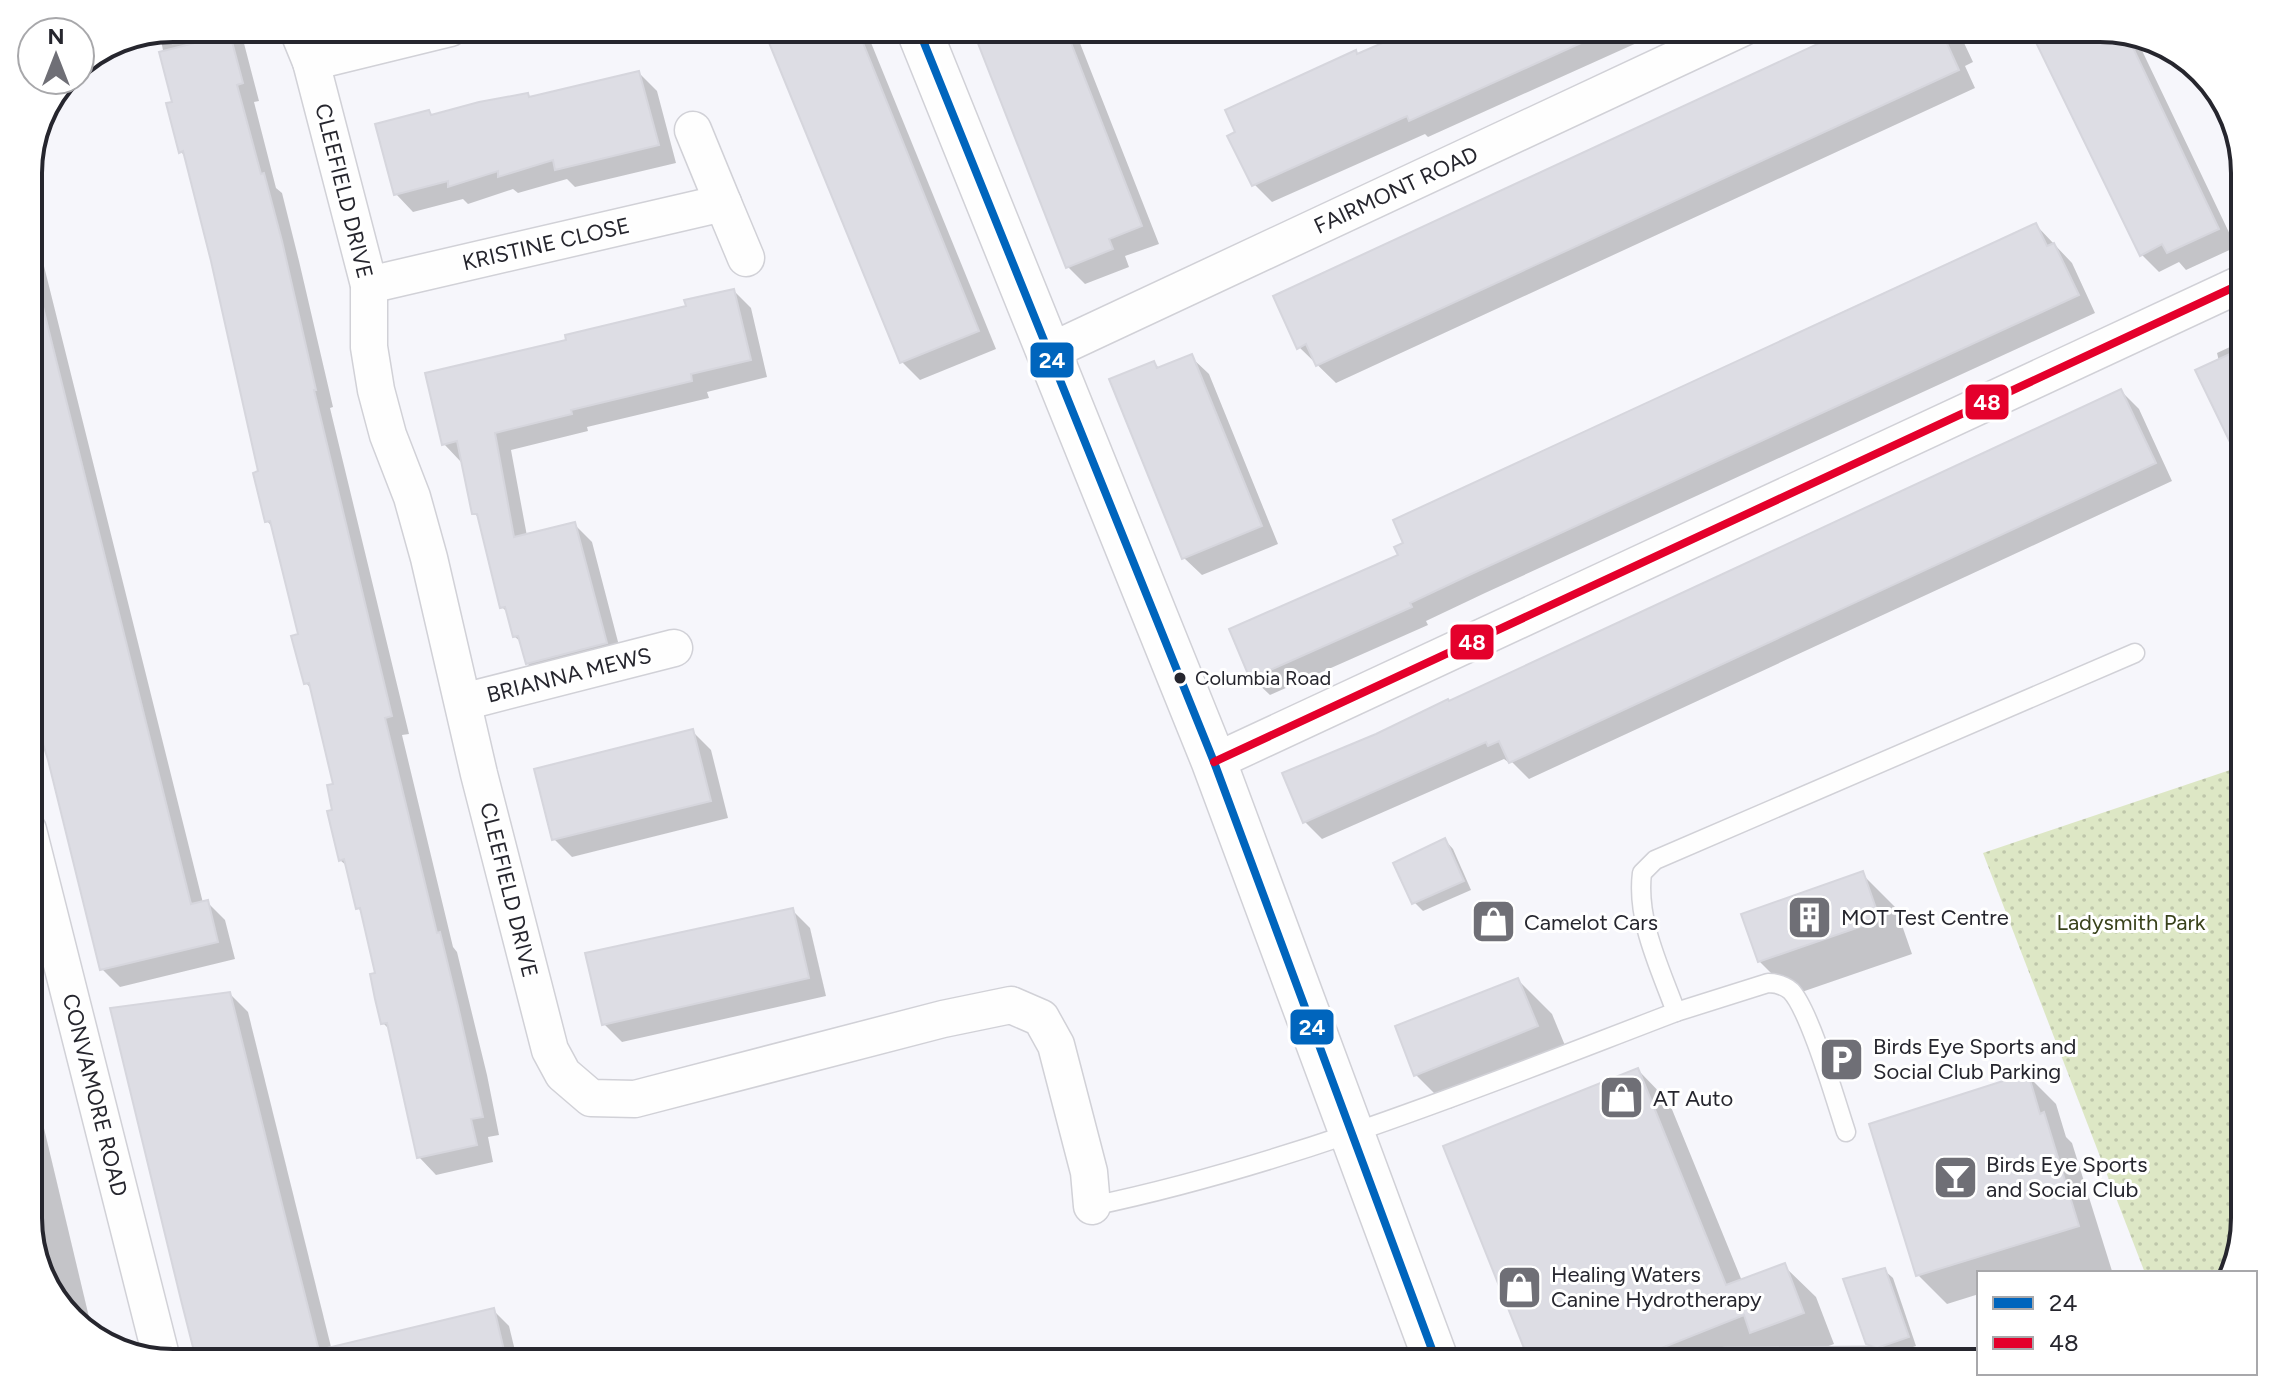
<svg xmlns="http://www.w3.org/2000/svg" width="2273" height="1391" font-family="Figtree,sans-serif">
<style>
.park{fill:url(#park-dots)}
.shadow{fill:#0003}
.building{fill:#dddde4;stroke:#d6d6dd;stroke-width:2}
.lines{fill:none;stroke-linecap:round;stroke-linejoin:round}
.lane-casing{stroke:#d1d1d7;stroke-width:21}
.street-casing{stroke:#d1d1d7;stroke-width:39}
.secondary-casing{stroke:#d1d1d7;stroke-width:47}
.lane{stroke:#fefefe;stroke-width:18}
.street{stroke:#fefefe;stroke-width:36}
.secondary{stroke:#fefefe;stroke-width:44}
.bus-1-casing{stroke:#fff;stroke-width:14}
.bus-2-casing{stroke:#fff;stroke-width:14}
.bus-1{stroke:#0065bd;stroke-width:8}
.bus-2{stroke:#e4002b;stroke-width:8}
.bus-dot{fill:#26262e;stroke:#fff;stroke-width:3}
.labels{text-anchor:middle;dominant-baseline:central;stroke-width:6;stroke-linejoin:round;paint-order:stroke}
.bus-label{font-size:20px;fill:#26262e;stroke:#fff;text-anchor:start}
.street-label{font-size:22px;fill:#26262e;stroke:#fff}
.poi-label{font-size:22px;fill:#26262e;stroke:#fff;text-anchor:start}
.park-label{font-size:22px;fill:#39421b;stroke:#fff}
.rim{fill:none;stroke:#26262e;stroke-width:4}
.line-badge{stroke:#fff;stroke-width:3}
.badge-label{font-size:22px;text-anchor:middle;font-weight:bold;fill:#fff}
</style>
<defs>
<pattern id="park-dots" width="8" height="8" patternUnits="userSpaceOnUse" patternTransform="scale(2)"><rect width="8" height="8" fill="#dde7c5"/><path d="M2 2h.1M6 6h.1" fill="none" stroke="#bec6aa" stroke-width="1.8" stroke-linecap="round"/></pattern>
</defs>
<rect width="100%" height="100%" fill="#f6f6fb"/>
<path class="park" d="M 2245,765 L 2245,1219 L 2230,1273 L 2145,1273 L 1983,853 Z"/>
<g class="shadow">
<path d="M 173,28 L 240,28 L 259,101 L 254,102 L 276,188 L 282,193 L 299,261 L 333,407 L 330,408 L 409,734 L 402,735 L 453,947 L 457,952 L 487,1075 L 499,1135 L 488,1137 L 493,1162 L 436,1175 L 419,1157 L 391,1031 L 383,1023 L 378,975 L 364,914 L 358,908 L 348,867 L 340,860 L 335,811 L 336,785 L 313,691 L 306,683 L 300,635 L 274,529 L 267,521 L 261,472 L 187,158 L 181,152 L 174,103 L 159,31 Z"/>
<path d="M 765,28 L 865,28 L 996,349 L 920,380 L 902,362 Z"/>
<path d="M 974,28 L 1074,28 L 1159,244 L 1125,256 L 1129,267 L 1085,284 L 1067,266 Z"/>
<path d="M 1422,28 L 1670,28 L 1428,137 L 1425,134 L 1272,202 L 1254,184 L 1358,56 Z"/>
<path d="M 1856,28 L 1957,28 L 1973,62 L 1965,66 L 1975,88 L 1336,383 L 1299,347 Z"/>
<path d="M 2031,28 L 2100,28 L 2136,38 L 2236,247 L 2186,270 L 2179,262 L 2159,272 L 2141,254 Z"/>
<path d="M 639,73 L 657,91 L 676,163 L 575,187 L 567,179 L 518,193 L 513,189 L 468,204 L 463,199 L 413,212 L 396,194 L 429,112 L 434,117 L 527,95 L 531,99 Z"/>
<path d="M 28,202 L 203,903 L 207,902 L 225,920 L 235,959 L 120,987 L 102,969 L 28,675 Z"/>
<path d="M 2036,225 L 2072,263 L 2095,313 L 1485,593 L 1426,621 L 1428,625 L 1270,695 L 1252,678 L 1400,556 L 1406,544 Z"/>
<path d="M 734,291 L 751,308 L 767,377 L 707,392 L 709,398 L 587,427 L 588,431 L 511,450 L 527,536 L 574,524 L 592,542 L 623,661 L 545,681 L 527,663 L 523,644 L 514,636 L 509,614 L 502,607 L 480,519 L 474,513 L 461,462 L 444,444 L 569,342 L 688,308 Z"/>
<path d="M 2245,340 L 2245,469 L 2217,353 Z"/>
<path d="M 1191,357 L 1209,374 L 1278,544 L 1202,575 L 1184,558 L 1154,363 L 1160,369 Z"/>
<path d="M 2121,391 L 2139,409 L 2172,481 L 1529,779 L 1511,761 L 1508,762 L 1504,759 L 1322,839 L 1304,821 L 1377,736 Z"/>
<path d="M 693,732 L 711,750 L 728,818 L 572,857 L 554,839 Z"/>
<path d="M 1445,840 L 1453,849 L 1471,890 L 1423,911 L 1414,902 Z"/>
<path d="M 1862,874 L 1896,908 L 1912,954 L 1793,995 L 1759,961 Z"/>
<path d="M 792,910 L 810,928 L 826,996 L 622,1042 L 604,1024 Z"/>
<path d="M 1518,980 L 1552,1014 L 1571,1060 L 1450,1109 L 1416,1075 Z"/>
<path d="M 230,994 L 248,1012 L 335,1363 L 199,1363 Z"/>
<path d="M 28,1061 L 94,1338 L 48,1291 L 28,1227 Z"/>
<path d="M 1638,1070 L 1669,1102 L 1742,1281 L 1784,1266 L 1816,1297 L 1834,1344 L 1784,1363 L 1532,1363 Z"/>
<path d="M 2027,1075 L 2056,1104 L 2066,1137 L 2072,1143 L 2112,1271 L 2115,1270 L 2118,1273 L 1979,1273 L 1979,1294 L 1947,1304 L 1918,1275 Z"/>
<path d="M 1884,1270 L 1893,1278 L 1916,1346 L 1886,1356 L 1877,1352 L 1868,1343 Z"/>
<path d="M 494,1311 L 509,1326 L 518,1363 L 360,1363 Z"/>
</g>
<g class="building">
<path d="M 763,28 L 857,28 L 979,331 L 900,363 Z"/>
<path d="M 972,28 L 1025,28 L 1031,43 L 1066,30 L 1142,226 L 1109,239 L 1113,249 L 1066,268 Z"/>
<path d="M 1417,28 L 1614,28 L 1409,121 L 1407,116 L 1252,186 L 1227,136 L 1235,132 L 1225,110 L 1356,50 L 1357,54 Z"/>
<path d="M 1852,28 L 1940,28 L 1959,70 L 1316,366 L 1306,344 L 1297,349 L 1273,296 Z"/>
<path d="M 2029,28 L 2100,28 L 2127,35 L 2219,229 L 2167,253 L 2162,244 L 2140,256 Z"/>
<path d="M 230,34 L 243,83 L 237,85 L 261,174 L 264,173 L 282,241 L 316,390 L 314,390 L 392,716 L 385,718 L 437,933 L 440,932 L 458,1006 L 483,1117 L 471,1119 L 477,1145 L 417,1158 L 387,1023 L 381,1024 L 375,999 L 370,974 L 375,973 L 360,908 L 356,909 L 344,859 L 339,861 L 327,811 L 332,810 L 327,785 L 333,784 L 309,683 L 304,684 L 291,636 L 298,634 L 270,521 L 265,522 L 253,473 L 258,471 L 211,261 L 183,151 L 179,153 L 166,103 L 172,102 L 159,52 Z"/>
<path d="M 639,71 L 659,145 L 555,170 L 553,160 L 498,177 L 498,171 L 448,187 L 448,181 L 394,195 L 375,124 L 429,110 L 431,115 L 479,102 L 528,93 L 529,97 Z"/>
<path d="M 2036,223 L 2047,246 L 2054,243 L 2079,295 L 1467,576 L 1410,603 L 1412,607 L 1250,679 L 1229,629 L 1398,555 L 1394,547 L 1403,543 L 1393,520 Z"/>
<path d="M 734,289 L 751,360 L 691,374 L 692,381 L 571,410 L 572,414 L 495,433 L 514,537 L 575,522 L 607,643 L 526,664 L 518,636 L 513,637 L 505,607 L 500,608 L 477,514 L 472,514 L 457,441 L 442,445 L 425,373 L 566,340 L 565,335 L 686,306 L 684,300 Z"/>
<path d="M 40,295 L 191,904 L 208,900 L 218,942 L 100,970 L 48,760 L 28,695 L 28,297 Z"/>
<path d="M 2245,347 L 2245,473 L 2195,370 Z"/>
<path d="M 1192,354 L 1262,526 L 1182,559 L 1109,379 L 1154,361 L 1157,368 Z"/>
<path d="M 2121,389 L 2156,463 L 1509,763 L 1499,741 L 1488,746 L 1486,742 L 1303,823 L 1282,773 L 1376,734 L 1448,699 L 1449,701 Z"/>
<path d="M 693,729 L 711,801 L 552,840 L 534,769 Z"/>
<path d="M 1445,838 L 1464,881 L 1412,904 L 1393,863 Z"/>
<path d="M 1863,871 L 1880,920 L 1758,962 L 1741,914 Z"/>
<path d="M 793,908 L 809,978 L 602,1025 L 585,953 Z"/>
<path d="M 1518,978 L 1538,1026 L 1414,1076 L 1395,1026 Z"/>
<path d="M 230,992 L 283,1208 L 322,1363 L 197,1363 L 181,1300 L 110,1008 Z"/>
<path d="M 1638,1068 L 1726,1285 L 1785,1263 L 1804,1313 L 1750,1333 L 1744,1315 L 1624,1363 L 1530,1363 L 1443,1146 Z"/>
<path d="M 2028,1073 L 2040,1114 L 2044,1112 L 2079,1226 L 1916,1276 L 1869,1124 Z"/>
<path d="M 1885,1268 L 1909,1337 L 1877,1348 L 1866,1344 L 1843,1279 Z"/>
<path d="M 494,1308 L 507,1363 L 324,1363 L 323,1349 Z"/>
</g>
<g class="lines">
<defs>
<g id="lane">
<path d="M 1676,1012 L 1768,983 C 1777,983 1784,985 1791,991 C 1810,1011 1836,1102 1846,1132"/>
<path d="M 1092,1206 C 1293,1164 1485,1085 1676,1012 C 1660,968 1636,920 1642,873 L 1655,860 L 2135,653"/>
<path d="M 1709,1363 L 1725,1357 L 1868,1356 L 1872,1363"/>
</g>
<g id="street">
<path d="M 297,28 L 311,62 L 369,285 L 369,347 L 376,390 L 388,435 L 412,497 L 429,558 L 479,774 L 550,1050 L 563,1074 L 591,1098 L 635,1099 L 943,1019 L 1011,1005 L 1041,1018 L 1056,1045 L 1089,1172 L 1092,1206"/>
<path d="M 311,62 L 450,28"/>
<path d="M 693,130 L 723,203"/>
<path d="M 369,285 L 723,203 L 746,258"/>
<path d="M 1049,352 L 1742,28"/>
<path d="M 463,702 L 674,648"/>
<path d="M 1214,762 L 2245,282"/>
<path d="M 28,830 L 162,1360"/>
</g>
<path id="secondary" d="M 918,28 L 1214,762 L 1437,1363"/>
</defs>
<use href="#lane" class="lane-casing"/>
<use href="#street" class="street-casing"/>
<use href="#secondary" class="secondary-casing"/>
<use href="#lane" class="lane"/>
<use href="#street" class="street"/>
<use href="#secondary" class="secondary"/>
<defs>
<path id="bus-1" d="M 918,28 L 1214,762 L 1437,1363"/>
<path id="bus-2" d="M 1214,762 L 2245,282"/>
</defs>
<use href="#bus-1" class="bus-1-casing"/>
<use href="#bus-2" class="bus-2-casing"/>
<use href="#bus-1" class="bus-1"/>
<use href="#bus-2" class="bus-2"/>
</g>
<defs>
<symbol id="building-square" viewBox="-11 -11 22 22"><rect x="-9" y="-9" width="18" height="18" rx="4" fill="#6f6f76" stroke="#fff"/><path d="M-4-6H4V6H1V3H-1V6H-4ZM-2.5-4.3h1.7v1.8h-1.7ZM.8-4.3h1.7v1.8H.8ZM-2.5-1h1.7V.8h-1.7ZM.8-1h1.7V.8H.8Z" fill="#fff"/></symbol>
<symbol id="shop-square" viewBox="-11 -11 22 22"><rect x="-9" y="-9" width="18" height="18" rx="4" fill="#6f6f76" stroke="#fff"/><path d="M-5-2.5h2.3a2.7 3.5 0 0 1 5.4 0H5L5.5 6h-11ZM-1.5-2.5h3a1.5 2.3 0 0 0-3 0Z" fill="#fff"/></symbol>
<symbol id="parking-square" viewBox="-11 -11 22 22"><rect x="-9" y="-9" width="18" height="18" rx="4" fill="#6f6f76" stroke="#fff"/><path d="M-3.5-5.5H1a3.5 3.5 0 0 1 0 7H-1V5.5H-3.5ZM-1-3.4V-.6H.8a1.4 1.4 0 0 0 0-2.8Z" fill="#fff"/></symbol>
<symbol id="bar-square" viewBox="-11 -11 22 22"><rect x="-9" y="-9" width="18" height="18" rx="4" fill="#6f6f76" stroke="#fff"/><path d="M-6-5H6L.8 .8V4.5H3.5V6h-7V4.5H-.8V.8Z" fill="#fff"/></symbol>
</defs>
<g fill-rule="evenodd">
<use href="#building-square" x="1784" y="892" width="51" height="51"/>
<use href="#shop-square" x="1468" y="896" width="51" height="51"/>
<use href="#parking-square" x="1816" y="1034" width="51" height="51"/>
<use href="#shop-square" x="1596" y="1072" width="51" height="51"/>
<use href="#bar-square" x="1930" y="1152" width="51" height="51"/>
<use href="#shop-square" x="1494" y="1262" width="51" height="51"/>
</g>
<circle class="bus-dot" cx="1180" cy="678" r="7"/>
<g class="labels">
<g class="bus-label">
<text x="1195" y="678">Columbia Road</text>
</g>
<g class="street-label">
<text transform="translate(1396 190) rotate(-25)">FAIRMONT ROAD</text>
<text transform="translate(344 191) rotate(76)">CLEEFIELD DRIVE</text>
<text transform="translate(546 244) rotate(-13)">KRISTINE CLOSE</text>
<text transform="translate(569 675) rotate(-14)">BRIANNA MEWS</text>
<text transform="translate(509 890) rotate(76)">CLEEFIELD DRIVE</text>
<text transform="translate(95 1095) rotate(76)">CONVAMORE ROAD</text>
</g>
<g class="poi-label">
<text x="1841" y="917">MOT Test Centre</text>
<text x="1524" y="922">Camelot Cars</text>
<text x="1873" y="1046">Birds Eye Sports and<tspan x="1873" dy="25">Social Club Parking</tspan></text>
<text x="1653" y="1098">AT Auto</text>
<text x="1986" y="1164">Birds Eye Sports<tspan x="1986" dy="25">and Social Club</tspan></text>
<text x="1551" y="1274">Healing Waters<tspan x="1551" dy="25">Canine Hydrotherapy</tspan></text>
</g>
<g class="park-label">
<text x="2131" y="922">Ladysmith Park</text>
</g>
</g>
<path d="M0 0H2273V1391H0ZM173 42H2100A131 131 0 0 1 2231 173V1218A131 131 0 0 1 2100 1349H173A131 131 0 0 1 42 1218V173A131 131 0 0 1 173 42Z" fill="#fff" fill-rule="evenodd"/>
<path class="rim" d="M173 42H2100A131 131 0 0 1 2231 173V1218A131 131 0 0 1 2100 1349H173A131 131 0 0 1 42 1218V173A131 131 0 0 1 173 42Z"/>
<g class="line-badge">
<rect x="1029" y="341" width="46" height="38" rx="8" fill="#0065bd"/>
<rect x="1964" y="383" width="46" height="38" rx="8" fill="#e4002b"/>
<rect x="1449" y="623" width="46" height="38" rx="8" fill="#e4002b"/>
<rect x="1289" y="1008" width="46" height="38" rx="8" fill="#0065bd"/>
</g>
<g class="badge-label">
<text x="1052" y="368">24</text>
<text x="1987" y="410">48</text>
<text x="1472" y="650">48</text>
<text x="1312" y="1035">24</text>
</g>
<rect x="1977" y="1271" width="280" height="104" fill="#ffffff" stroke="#a8a8ab" stroke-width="2"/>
<rect x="1993" y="1297" width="40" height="12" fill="#0065bd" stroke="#a8a8ab" stroke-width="2"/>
<text x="2049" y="1311" font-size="24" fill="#26262e">24</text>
<rect x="1993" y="1337" width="40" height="12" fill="#e4002b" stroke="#a8a8ab" stroke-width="2"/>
<text x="2049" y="1351" font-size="24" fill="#26262e">48</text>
<g transform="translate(56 56)"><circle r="38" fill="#ffffff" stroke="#a8a8ab" stroke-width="2"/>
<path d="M0-6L14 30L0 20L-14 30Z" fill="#6f6f76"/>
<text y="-12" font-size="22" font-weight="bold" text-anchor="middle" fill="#26262e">N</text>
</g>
</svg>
